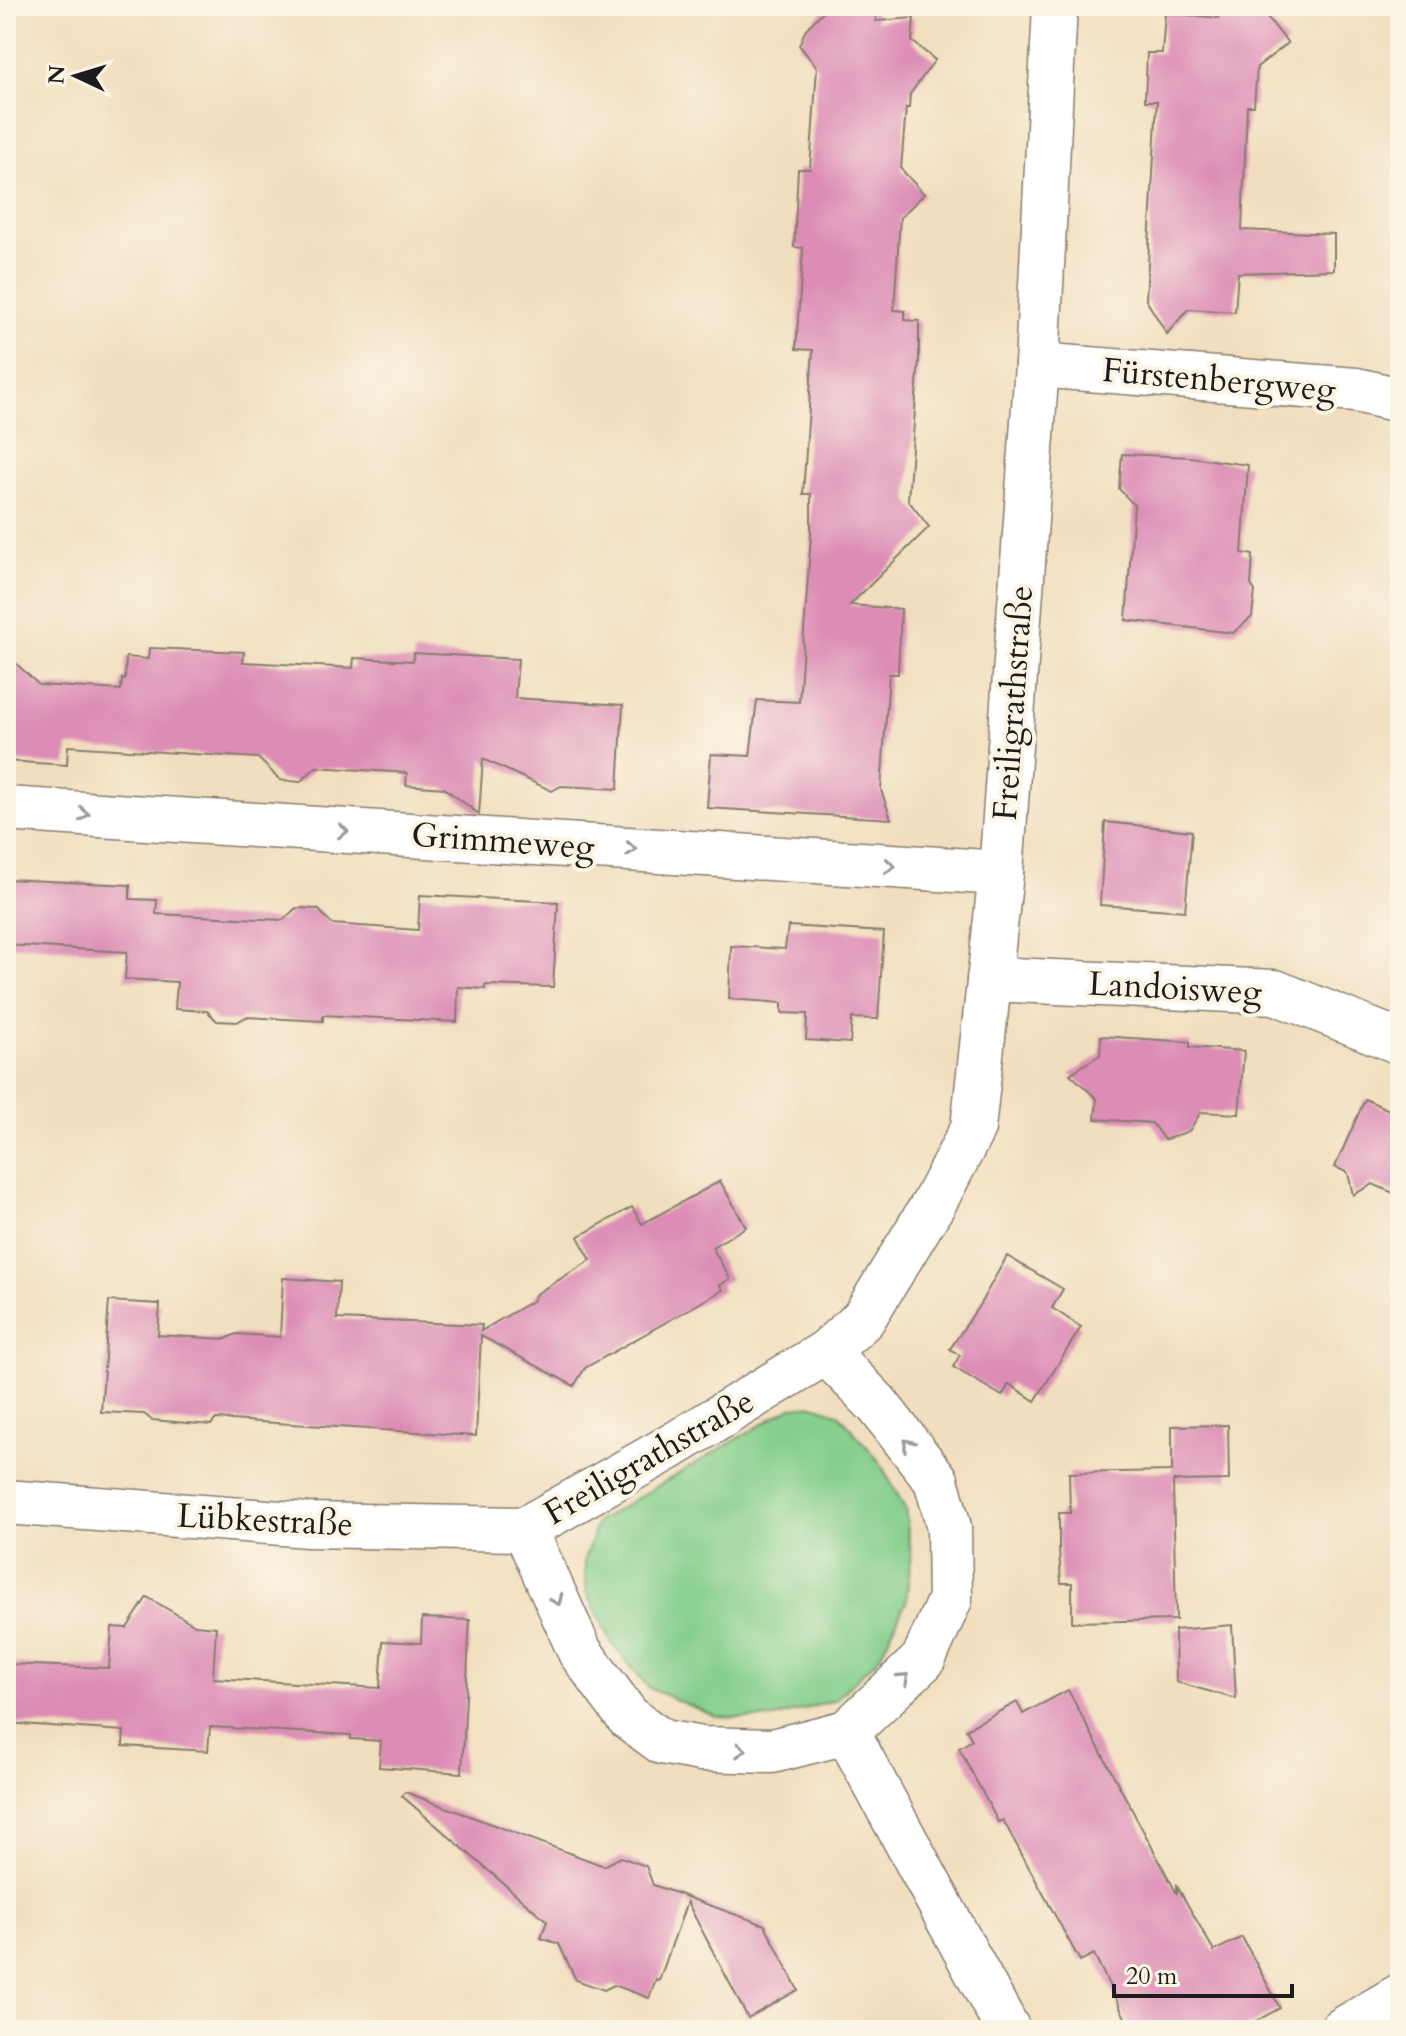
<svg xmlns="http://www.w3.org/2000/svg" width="1406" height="2036" font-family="Cardo,serif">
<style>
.green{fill:#85cf8c;stroke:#507654;stroke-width:2}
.building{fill:#dc8cb5}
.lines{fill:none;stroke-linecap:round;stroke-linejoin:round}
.minor-casing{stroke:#867d6d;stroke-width:47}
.minor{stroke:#fff;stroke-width:44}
.oneway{stroke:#999}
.labels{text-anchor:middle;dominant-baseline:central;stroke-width:8;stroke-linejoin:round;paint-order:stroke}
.street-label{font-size:34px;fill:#1c1c1c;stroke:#fcf5e5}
</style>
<rect width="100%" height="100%" fill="#fcf5e5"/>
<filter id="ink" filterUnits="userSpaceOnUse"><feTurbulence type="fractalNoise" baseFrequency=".0125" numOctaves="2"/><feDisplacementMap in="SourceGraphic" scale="16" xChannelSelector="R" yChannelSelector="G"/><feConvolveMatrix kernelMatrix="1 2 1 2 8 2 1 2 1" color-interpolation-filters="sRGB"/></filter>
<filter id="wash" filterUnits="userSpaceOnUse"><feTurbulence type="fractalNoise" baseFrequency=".006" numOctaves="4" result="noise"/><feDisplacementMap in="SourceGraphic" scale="32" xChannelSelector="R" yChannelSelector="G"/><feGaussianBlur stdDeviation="1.8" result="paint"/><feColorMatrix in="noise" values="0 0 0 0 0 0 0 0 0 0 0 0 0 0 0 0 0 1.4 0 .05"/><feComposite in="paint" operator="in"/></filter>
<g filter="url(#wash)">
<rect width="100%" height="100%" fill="#f1debe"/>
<path class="green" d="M 814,1405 L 838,1413 L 879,1461 L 905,1508 L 911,1554 L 906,1602 L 880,1656 L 835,1700 L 771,1719 L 716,1717 L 649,1688 L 613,1645 L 587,1593 L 584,1560 L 597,1522 L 791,1407 Z"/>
<g id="blocks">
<g class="building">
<path d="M 828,6 L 876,6 L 876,21 L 914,18 L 912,41 L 935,60 L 910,94 L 909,108 L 906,108 L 901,169 L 924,194 L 900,218 L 894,310 L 905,311 L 905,320 L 919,321 L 919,359 L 908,500 L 929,527 L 850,605 L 901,609 L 898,674 L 889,674 L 881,790 L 891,819 L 707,808 L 711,754 L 750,756 L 757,700 L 799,702 L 811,534 L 811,494 L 803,494 L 813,350 L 796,349 L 803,248 L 794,247 L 798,169 L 810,169 L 817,67 L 799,45 L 806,29 Z"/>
<path d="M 1220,6 L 1258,6 L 1288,43 L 1257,67 L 1254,106 L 1247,106 L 1242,230 L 1334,234 L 1334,270 L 1238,273 L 1235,312 L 1188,309 L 1167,334 L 1146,300 L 1157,101 L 1145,101 L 1147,53 L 1162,53 L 1165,13 L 1219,18 Z"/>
<path d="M 1122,454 L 1190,457 L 1248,465 L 1242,553 L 1253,555 L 1251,585 L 1255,591 L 1252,617 L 1233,633 L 1126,620 L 1134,505 L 1119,489 Z"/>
<path d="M 149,648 L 244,652 L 243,662 L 353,668 L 354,658 L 413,661 L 414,653 L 518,659 L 515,698 L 623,705 L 618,789 L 561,786 L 552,791 L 483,759 L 479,814 L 444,788 L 406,785 L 407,773 L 316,767 L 300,782 L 280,780 L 258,758 L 68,746 L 67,765 L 6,761 L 6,654 L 39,685 L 121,690 L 122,679 L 125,680 L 126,657 L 148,659 Z"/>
<path d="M 1105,822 L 1192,831 L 1185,911 L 1100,905 Z"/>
<path d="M 6,879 L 130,885 L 130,899 L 157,900 L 156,914 L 283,920 L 296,908 L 318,909 L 332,924 L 418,930 L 420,895 L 558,902 L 553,987 L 485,985 L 485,989 L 458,987 L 457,1022 L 323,1015 L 323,1021 L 246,1017 L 237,1022 L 217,1021 L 207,1011 L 175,1009 L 177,982 L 125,979 L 127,952 L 6,945 Z"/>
<path d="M 788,926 L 884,932 L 878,1019 L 852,1018 L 850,1043 L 806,1040 L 807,1014 L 782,1013 L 782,1003 L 729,999 L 731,946 L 785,949 Z"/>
<path d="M 1101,1036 L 1190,1042 L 1190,1047 L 1244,1051 L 1239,1114 L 1201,1112 L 1189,1131 L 1164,1140 L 1152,1123 L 1095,1119 L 1097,1099 L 1070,1074 L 1100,1055 Z"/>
<path d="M 1365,1099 L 1400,1115 L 1400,1196 L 1373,1184 L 1353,1195 L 1348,1173 L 1335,1167 Z"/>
<path d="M 720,1181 L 746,1227 L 712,1247 L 730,1279 L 720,1285 L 723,1290 L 585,1368 L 574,1386 L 481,1336 L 476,1436 L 216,1419 L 211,1425 L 152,1420 L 144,1414 L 101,1412 L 109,1301 L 160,1304 L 158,1335 L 226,1339 L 236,1334 L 280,1337 L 283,1278 L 339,1282 L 337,1319 L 482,1325 L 481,1331 L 532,1301 L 536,1294 L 591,1260 L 578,1237 L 632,1207 L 642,1224 Z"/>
<path d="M 1007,1256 L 1063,1289 L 1052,1308 L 1081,1327 L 1035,1401 L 1009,1384 L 1002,1396 L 953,1367 L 960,1355 L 950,1349 L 980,1304 Z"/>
<path d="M 1228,1425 L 1229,1480 L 1173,1481 L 1176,1620 L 1072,1622 L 1072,1583 L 1061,1583 L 1059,1548 L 1059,1513 L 1070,1513 L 1069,1473 L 1172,1471 L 1172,1426 Z"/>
<path d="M 147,1597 L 195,1625 L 216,1627 L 213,1678 L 380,1688 L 383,1641 L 421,1643 L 422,1618 L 470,1620 L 462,1773 L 379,1767 L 381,1741 L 351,1739 L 351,1735 L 210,1727 L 208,1751 L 123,1746 L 124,1731 L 6,1723 L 6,1664 L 109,1668 L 112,1627 L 127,1628 Z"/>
<path d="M 1232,1625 L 1236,1699 L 1176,1682 L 1175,1630 Z"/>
<path d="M 1068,1690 L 1177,1894 L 1177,1886 L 1214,1951 L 1242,1937 L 1280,2008 L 1240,2030 L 1131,2030 L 1094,1954 L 1080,1961 L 1003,1820 L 998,1822 L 959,1748 L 972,1740 L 966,1729 L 1017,1702 L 1023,1714 Z"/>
<path d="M 405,1792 L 604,1866 L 621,1857 L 646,1866 L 653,1885 L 765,1925 L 798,1990 L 748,2018 L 687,1902 L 659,1981 L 656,1980 L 649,1998 L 614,1985 L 604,1990 L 576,1980 L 559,1944 L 541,1938 L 547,1921 L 402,1796 Z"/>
</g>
</g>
</g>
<g filter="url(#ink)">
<use href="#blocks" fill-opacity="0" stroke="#867d6d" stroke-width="2"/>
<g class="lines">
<defs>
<g id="minor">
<path d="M 1037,365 L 1356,390 L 1400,400"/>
<path d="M 6,809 L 1001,873"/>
<path d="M 989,979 L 1275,992 L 1400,1042"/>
<path d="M 6,1502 L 308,1525 L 525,1529"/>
<path d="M 525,1529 L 672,1446 L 826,1352 L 863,1319 L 934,1203 L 973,1128 L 1001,873 L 1037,365 L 1055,6"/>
<path d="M 525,1529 L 580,1652 L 628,1717 L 662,1742 L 701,1749 L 772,1751 L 847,1732 L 923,1660 L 950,1599 L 949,1527 L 936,1480 L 877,1404 L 826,1352"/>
<path d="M 847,1732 L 1008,2030"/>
<path d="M 1342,2030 L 1400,1996"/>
</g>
</defs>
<use href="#minor" class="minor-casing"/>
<use href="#minor" class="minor"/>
</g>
<defs><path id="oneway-chevron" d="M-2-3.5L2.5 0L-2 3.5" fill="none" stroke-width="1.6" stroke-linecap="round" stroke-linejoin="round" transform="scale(2)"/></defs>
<g class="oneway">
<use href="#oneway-chevron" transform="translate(84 814) rotate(4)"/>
<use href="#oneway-chevron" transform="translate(343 831) rotate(4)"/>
<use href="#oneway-chevron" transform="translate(631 849) rotate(4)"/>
<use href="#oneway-chevron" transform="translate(890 866) rotate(4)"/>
<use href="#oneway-chevron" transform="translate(908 1444) rotate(-128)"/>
<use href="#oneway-chevron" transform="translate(557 1600) rotate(66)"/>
<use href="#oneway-chevron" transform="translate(904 1678) rotate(-43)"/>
<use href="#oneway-chevron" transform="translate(741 1750) rotate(2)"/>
</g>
</g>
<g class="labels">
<g class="street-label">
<text transform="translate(1219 380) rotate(5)">Fürstenbergweg</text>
<text transform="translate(1013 703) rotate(-86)">Freiligrathstraße</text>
<text transform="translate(503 841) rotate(4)">Grimmeweg</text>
<text transform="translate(1175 988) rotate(3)">Landoisweg</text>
<text transform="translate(649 1457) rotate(-30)">Freiligrathstraße</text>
<text transform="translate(265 1520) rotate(3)">Lübkestraße</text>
</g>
</g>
<rect width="1406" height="2036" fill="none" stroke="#fcf5e5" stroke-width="32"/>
<g transform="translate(76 76) rotate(274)" stroke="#fcf5e5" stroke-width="6" paint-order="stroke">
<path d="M0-6L14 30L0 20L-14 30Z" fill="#1c1c1c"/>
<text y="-12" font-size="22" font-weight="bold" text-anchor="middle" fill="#1c1c1c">N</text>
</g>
<path d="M1114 1984v12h178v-12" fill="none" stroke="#1c1c1c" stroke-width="4"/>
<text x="1126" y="1984" font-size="24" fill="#1c1c1c" stroke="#fcf5e5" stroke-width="6" paint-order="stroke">20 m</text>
</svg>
